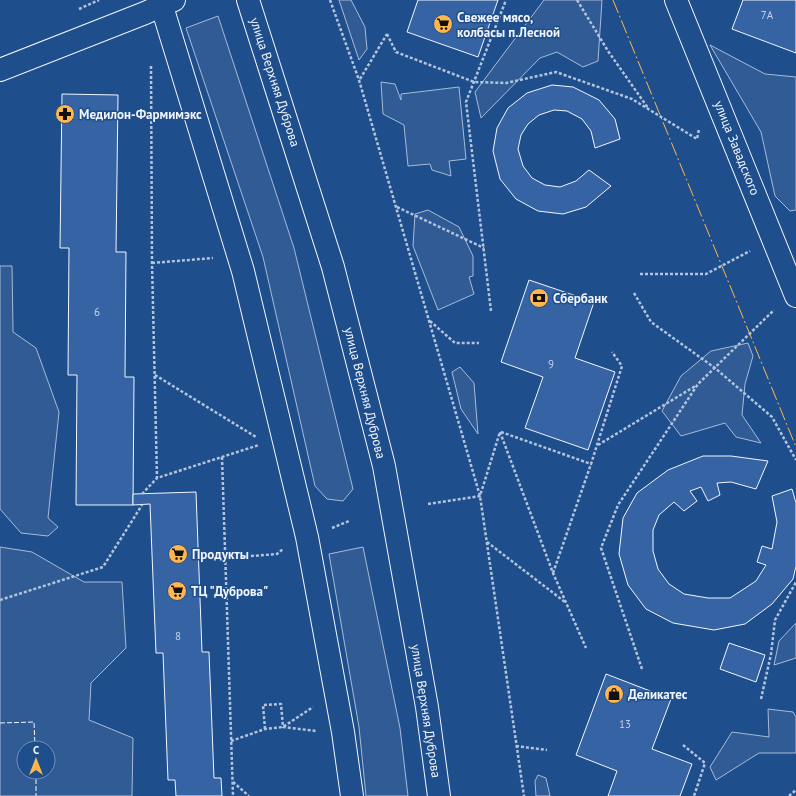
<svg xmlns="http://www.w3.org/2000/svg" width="796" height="796" font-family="'PT Sans',sans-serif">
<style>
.green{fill:#305b95;stroke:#a8bbd7;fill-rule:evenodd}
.building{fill:#3563a3;stroke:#f2f6ff}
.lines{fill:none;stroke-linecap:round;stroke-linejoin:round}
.street-casing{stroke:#f2f6ff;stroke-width:24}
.secondary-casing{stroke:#f2f6ff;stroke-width:24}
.path{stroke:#b3c4dc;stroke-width:2.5;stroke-dasharray:3 2;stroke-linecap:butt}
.street{stroke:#1f4e8c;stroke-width:22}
.secondary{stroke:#1f4e8c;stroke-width:22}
.fence{stroke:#f2f6ff;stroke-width:1;stroke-dasharray:5 2;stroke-linecap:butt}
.power{stroke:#ffb74d;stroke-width:1;stroke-dasharray:14 3 2 3;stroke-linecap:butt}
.labels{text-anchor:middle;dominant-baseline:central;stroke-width:3;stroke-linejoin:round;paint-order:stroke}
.number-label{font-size:11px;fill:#c3d1e8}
.poi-label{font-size:13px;font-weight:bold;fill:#f2f6ff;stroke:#1f4e8c;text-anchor:start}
.street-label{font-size:13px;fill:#f2f6ff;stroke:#1f4e8c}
</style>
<rect width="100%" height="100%" fill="#1f4e8c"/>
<g class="green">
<path d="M 339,0 L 351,0 L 365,27 L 367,49 L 359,60 Z"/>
<path d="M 544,0 L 602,0 L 598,61 L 583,67 L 557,52 L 540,58 L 481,118 L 475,92 Z"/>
<path d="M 218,16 L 294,248 L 353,489 L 343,501 L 327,499 L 315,486 L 263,257 L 186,28 Z"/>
<path d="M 710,45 L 765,74 L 796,77 L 796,210 L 790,211 L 775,196 L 761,132 Z"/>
<path d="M 381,82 L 395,84 L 401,100 L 401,94 L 459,87 L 466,159 L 449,161 L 451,176 L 432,170 L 430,164 L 408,166 L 404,125 L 383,114 Z"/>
<path d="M 428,210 L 459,227 L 473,256 L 473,276 L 469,277 L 474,294 L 438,310 L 413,246 L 415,214 Z"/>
<path d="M 0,266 L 12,266 L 13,332 L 36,348 L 59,412 L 48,518 L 58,527 L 48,536 L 21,533 L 0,509 Z"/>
<path d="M 748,343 L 753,356 L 745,384 L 742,415 L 761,443 L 736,437 L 725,423 L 681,436 L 662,411 L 681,376 L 711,351 Z"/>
<path d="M 460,367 L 474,383 L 478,434 L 461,409 L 452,372 Z"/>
<path d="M 0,547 L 32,552 L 84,582 L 122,582 L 126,648 L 91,683 L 89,720 L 133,738 L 132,796 L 0,796 ZM 24,748 L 48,748 L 48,772 L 24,772 Z"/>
<path d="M 363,547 L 400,728 L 408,796 L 366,796 L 359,727 L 329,554 Z"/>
<path d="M 796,623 L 796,658 L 774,665 L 779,641 Z"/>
<path d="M 768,709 L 793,712 L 796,717 L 796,753 L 759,753 L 716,780 L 710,767 L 732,732 L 769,737 Z"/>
<path d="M 538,775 L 546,778 L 550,796 L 536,796 L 535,781 Z"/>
</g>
<g class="building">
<path d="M 418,0 L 498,0 L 478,57 L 407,32 Z"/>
<path d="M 743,0 L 796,0 L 796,53 L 732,29 Z"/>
<path d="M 552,85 L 573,87 L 599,100 L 615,119 L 620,139 L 595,148 L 591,131 L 582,119 L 567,111 L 554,110 L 539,115 L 528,124 L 521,135 L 518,149 L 523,166 L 532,178 L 545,185 L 560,187 L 576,181 L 589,170 L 611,186 L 586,207 L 563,214 L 538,211 L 516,199 L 500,179 L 493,151 L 497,128 L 508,108 L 527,93 Z"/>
<path d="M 62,94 L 118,95 L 116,252 L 126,252 L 125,377 L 134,377 L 133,505 L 76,505 L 77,375 L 68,375 L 69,248 L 60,248 Z"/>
<path d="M 529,280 L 594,302 L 575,358 L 615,372 L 588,450 L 525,428 L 543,377 L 501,362 Z"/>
<path d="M 703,456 L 731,456 L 768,461 L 756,489 L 731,482 L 717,483 L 720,495 L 708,501 L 701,487 L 690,491 L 697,501 L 684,511 L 674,502 L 659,515 L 653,530 L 653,551 L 658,569 L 669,584 L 684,594 L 708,598 L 730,598 L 756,581 L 766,565 L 757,562 L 762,546 L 772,549 L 777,522 L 772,496 L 792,489 L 796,503 L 796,566 L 793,579 L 772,604 L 745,624 L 714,630 L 673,623 L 646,609 L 628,585 L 619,554 L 623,518 L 637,493 L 668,470 Z"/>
<path d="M 196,492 L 202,652 L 209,652 L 214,778 L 221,778 L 222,796 L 176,796 L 175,780 L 168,780 L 163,653 L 156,653 L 150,504 L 133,505 L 133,494 Z"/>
<path d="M 729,643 L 765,655 L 756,682 L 720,669 Z"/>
<path d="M 606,674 L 671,699 L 652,749 L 692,764 L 680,796 L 608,796 L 617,771 L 576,755 Z"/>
</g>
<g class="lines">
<defs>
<g id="street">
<path d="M 160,0 L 243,271 L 307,537 L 343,732 L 352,796"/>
<path d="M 0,70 L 145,13 L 174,0"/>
</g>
<g id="secondary">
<path d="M 248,0 L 333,267 L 384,466 L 427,707 L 439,796"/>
<path d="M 676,0 L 796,296"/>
</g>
</defs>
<use href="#street" class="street-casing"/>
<use href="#secondary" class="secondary-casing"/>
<g class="path">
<path d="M 330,0 L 359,80 L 480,496 L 524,796"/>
<path d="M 577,0 L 608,51 L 648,108"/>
<path d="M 79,9 L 99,0"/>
<path d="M 387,34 L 396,52 L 474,82 L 506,83 L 556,72 L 632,99 L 697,139 L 699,129"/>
<path d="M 151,66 L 152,263 L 157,478 L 259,445"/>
<path d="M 360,79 L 387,34"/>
<path d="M 397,207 L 484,248"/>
<path d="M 152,263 L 213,258"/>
<path d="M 640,274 L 706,274 L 750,251"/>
<path d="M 634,293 L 651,322 L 715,368 L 772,417 L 796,460"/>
<path d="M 491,311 L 466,102 L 506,0"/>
<path d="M 430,321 L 455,343 L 479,343"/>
<path d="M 155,375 L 256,437"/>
<path d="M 500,432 L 553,573 L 586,648"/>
<path d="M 501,432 L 591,464 L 622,366 L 612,352"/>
<path d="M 598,445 L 697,385"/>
<path d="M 222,457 L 233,796"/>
<path d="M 142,494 L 157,478"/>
<path d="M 428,504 L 480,496 L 500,432"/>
<path d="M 332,528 L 349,521"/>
<path d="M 487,542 L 565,602"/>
<path d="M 226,558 L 277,554 L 283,549"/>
<path d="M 553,573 L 591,464"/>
<path d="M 0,600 L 103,567 L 142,505"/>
<path d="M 642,669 L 601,548 L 618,505 L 698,384 L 774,310"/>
<path d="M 761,699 L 771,654 L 775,620 L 796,582"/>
<path d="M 265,729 L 263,705 L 281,704 L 283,727 L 316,731"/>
<path d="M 231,741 L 265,729 L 283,727 L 313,707"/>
<path d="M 683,745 L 705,763 L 694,796"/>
<path d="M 516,746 L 547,750"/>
<path d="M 233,782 L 249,796"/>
<path d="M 789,796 L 796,790"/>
</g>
<use href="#street" class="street"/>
<use href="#secondary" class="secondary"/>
<g class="fence">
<path d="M 0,723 L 34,722 L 35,748"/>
<path d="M 36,772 L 36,796"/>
</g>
<path class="power" d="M 613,0 L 796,447"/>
</g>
<defs>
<symbol id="supermarket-disc" viewBox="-11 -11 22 22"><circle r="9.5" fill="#ffb74d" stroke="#1f4e8c"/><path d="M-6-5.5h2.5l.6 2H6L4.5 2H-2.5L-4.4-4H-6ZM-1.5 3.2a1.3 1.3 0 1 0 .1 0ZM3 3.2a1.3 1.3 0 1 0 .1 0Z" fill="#111"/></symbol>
<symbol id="pharmacy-disc" viewBox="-11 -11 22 22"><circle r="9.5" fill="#ffb74d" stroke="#1f4e8c"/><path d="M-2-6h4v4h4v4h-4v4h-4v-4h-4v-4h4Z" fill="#111"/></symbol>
<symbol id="bank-disc" viewBox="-11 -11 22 22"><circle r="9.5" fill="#ffb74d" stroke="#1f4e8c"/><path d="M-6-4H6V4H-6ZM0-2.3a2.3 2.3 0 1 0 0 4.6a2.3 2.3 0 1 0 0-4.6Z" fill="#111"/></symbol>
<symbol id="shop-disc" viewBox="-11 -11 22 22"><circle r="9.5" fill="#ffb74d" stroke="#1f4e8c"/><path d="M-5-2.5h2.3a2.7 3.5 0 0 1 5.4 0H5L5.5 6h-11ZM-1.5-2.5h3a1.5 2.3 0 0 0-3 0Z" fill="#111"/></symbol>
</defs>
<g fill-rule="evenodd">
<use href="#supermarket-disc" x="432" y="13" width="22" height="22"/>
<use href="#pharmacy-disc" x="54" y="103" width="22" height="22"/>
<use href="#bank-disc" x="528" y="287" width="22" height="22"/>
<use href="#supermarket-disc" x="167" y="543" width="22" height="22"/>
<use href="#supermarket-disc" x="166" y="580" width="22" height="22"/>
<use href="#shop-disc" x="603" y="683" width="22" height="22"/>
</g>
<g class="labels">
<g class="number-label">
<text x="767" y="15">7А</text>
<text x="97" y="312">6</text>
<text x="551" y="364">9</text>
<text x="178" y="636">8</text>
<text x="625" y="724">13</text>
</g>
<g class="poi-label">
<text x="457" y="17">Свежее мясо,<tspan x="457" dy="15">колбасы п.Лесной</tspan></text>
<text x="79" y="114">Медилон-Фармимэкс</text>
<text x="553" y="298">Сбербанк</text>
<text x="192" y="554">Продукты</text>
<text x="191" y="591">ТЦ "Дуброва"</text>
<text x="628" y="694">Деликатес</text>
</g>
<g class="street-label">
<text transform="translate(275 82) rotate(72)">улица Верхняя Дуброва</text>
<text transform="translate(737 148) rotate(68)">улица Завадского</text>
<text transform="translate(365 393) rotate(76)">улица Верхняя Дуброва</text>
<text transform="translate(426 711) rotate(81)">улица Верхняя Дуброва</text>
</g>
</g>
<g transform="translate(36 760)"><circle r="19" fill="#1f4e8c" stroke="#7391ba"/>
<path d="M0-3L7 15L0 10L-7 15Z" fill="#ffb74d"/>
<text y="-6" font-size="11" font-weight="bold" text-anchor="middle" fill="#f2f6ff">С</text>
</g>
</svg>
